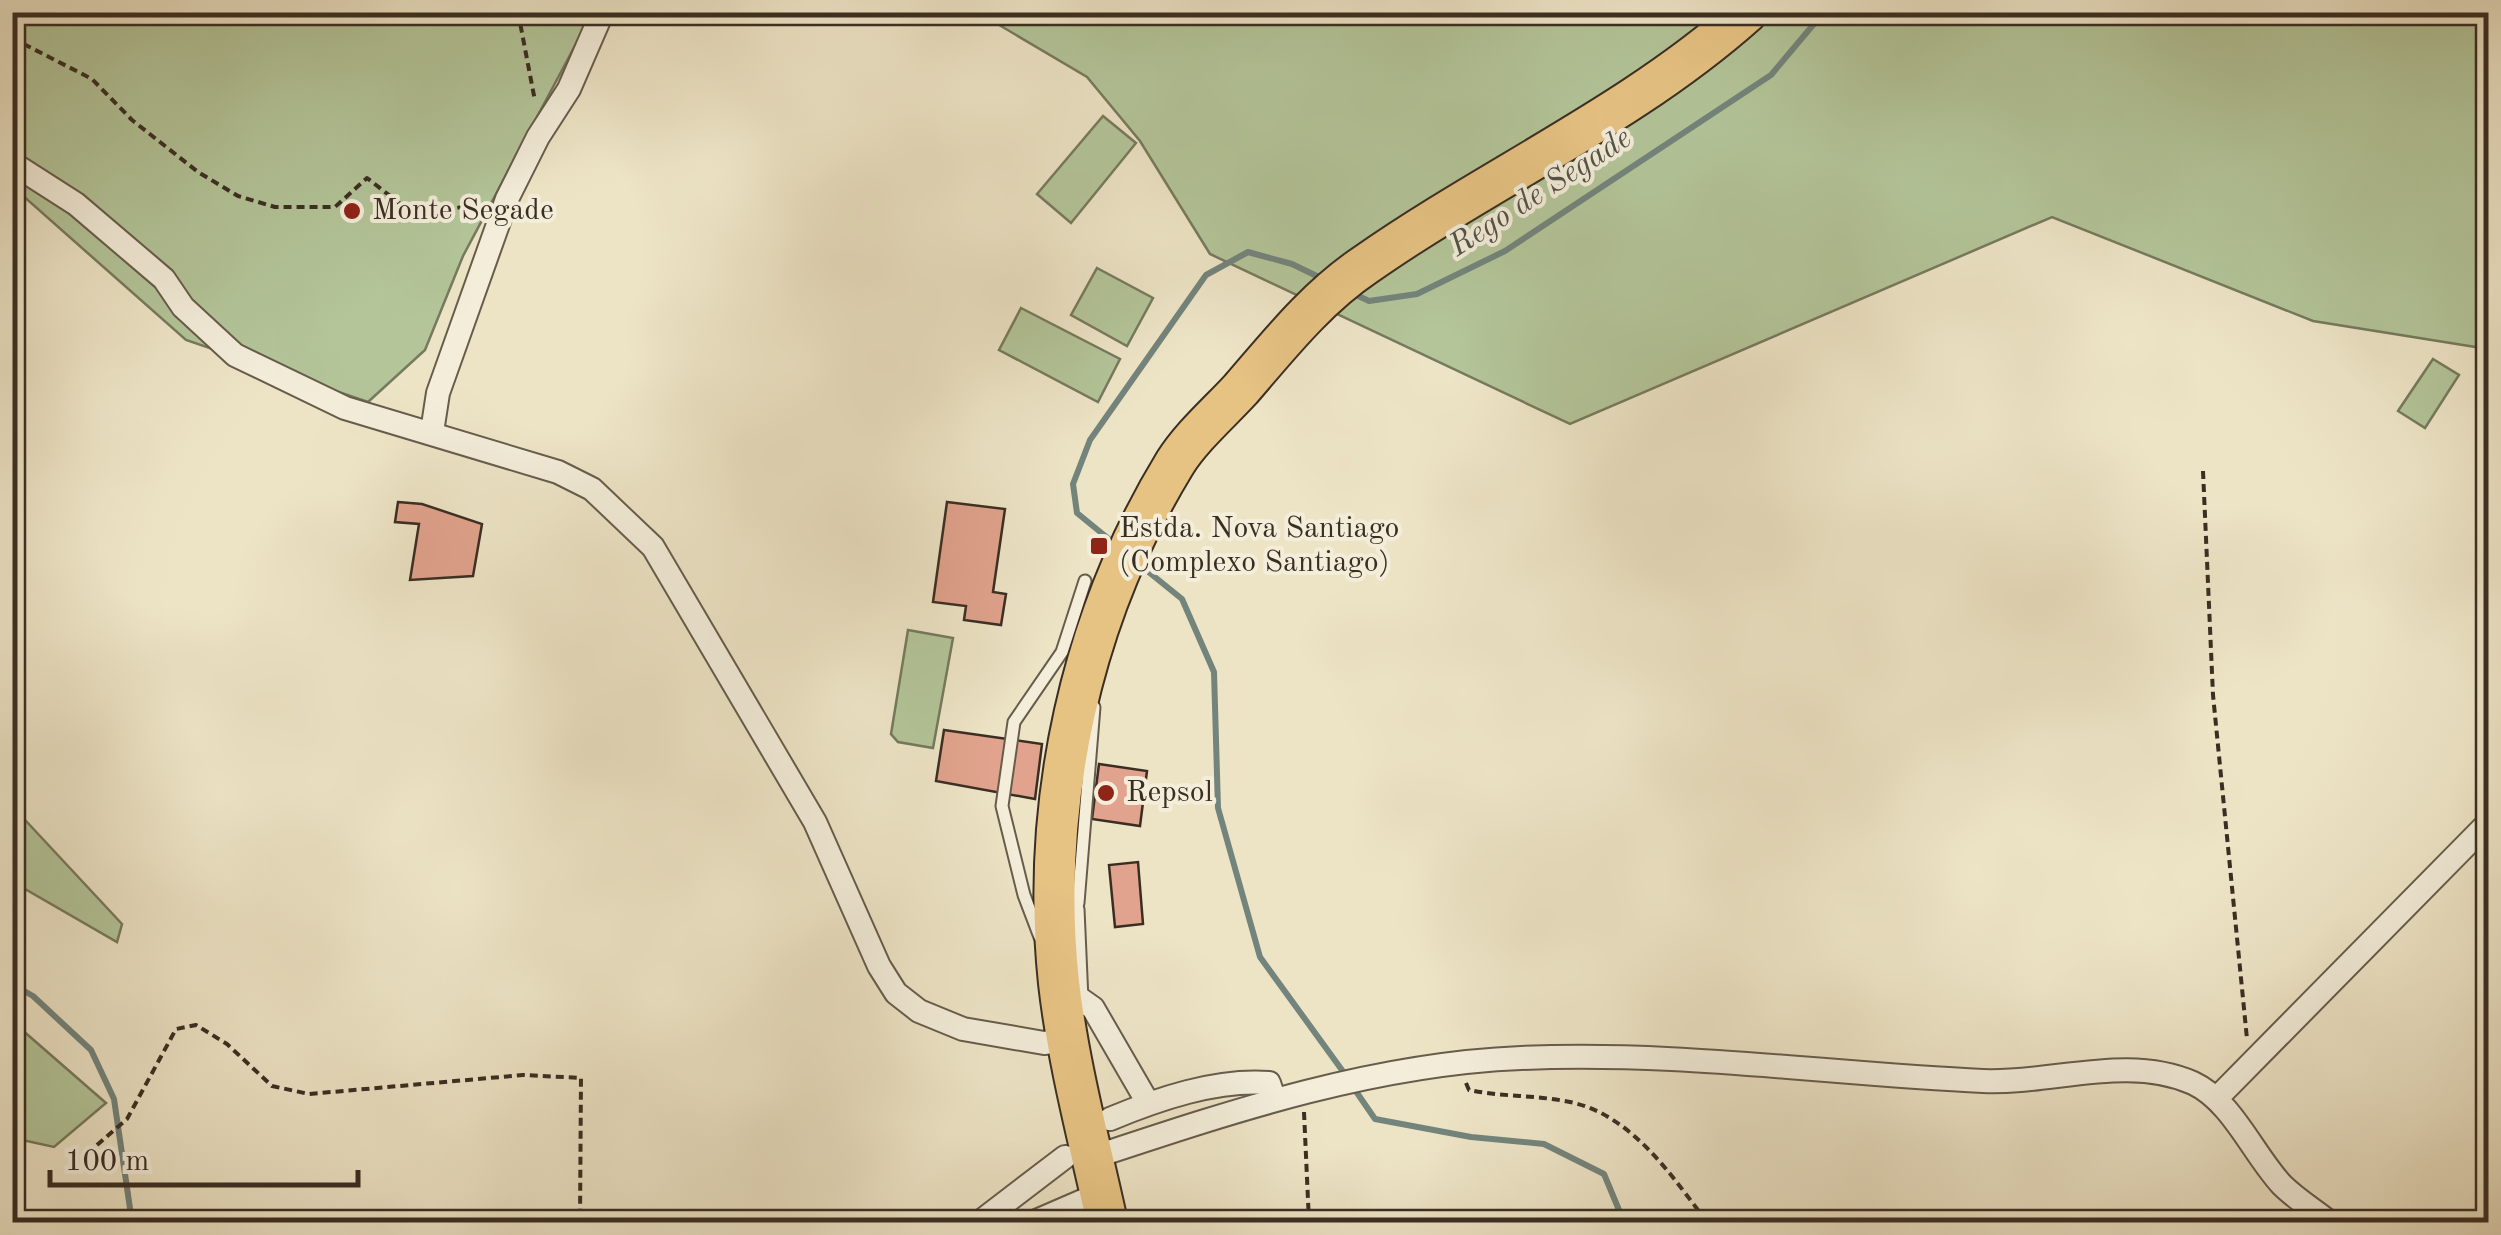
<svg xmlns="http://www.w3.org/2000/svg" width="2501" height="1235" font-family="'Old Standard TT',serif">
<style>
.green{fill:#b3c599;stroke:#767a5e;stroke-width:2.5}
.lines{fill:none;stroke-linecap:round;stroke-linejoin:round}
.stream{stroke:#73847c;stroke-width:6}
.building{fill:#e1a38d;stroke:#3a2e23;stroke-width:2.5}
.lane-casing{stroke:#675c4c;stroke-width:15}
.street-casing{stroke:#675c4c;stroke-width:26}
.highway-casing{stroke:#3a2e23;stroke-width:44}
.path{stroke:#3a2e23;stroke-width:4;stroke-dasharray:8 5;stroke-linecap:butt}
.lane{stroke:#f3edda;stroke-width:11}
.street{stroke:#f3edda;stroke-width:22}
.highway{stroke:#e6c283;stroke-width:40}
.poi-dot{fill:#8f2418;stroke:#f3edda;stroke-width:4}
.labels{text-anchor:middle;dominant-baseline:central;stroke-width:8;stroke-linejoin:round;paint-order:stroke}
.poi-label{font-size:30px;fill:#3a2e23;stroke:#f3edda;text-anchor:start}
.water-label{font-size:32px;font-style:italic;fill:#525248;stroke:#f3edda}
</style>
<rect width="100%" height="100%" fill="#ede4c6"/>
<filter id="stains"><feTurbulence type="fractalNoise" baseFrequency=".002" numOctaves="4"/><feColorMatrix values="0 0 0 0 .2 0 0 0 0 .09 0 0 0 0 .02 0 0 0 .5 -.17"/></filter>
<radialGradient id="worn" r=".72"><stop offset=".6" stop-color="#630" stop-opacity="0"/><stop offset="1" stop-color="#630" stop-opacity=".3"/></radialGradient>
<g class="green">
<path d="M 12,13 L 635,13 L 585,27 L 463,256 L 425,350 L 368,402 L 186,340 L 13,187 Z"/>
<path d="M 979,13 L 2488,13 L 2488,349 L 2313,321 L 2052,217 L 1570,424 L 1210,254 L 1140,141 L 1087,77 Z"/>
<path d="M 1103,116 L 1136,143 L 1071,223 L 1037,194 Z"/>
<path d="M 1097,268 L 1153,298 L 1127,346 L 1071,315 Z"/>
<path d="M 1021,308 L 1120,359 L 1098,402 L 999,350 Z"/>
<path d="M 2433,359 L 2459,375 L 2425,428 L 2398,411 Z"/>
<path d="M 908,630 L 953,638 L 933,748 L 898,742 L 891,734 Z"/>
<path d="M 13,807 L 122,924 L 117,942 L 13,882 Z"/>
<path d="M 13,1022 L 106,1103 L 54,1147 L 13,1138 Z"/>
</g>
<g class="lines">
<g class="stream">
<path d="M 1350,292 L 1369,301 L 1417,294 L 1505,251 L 1771,75 L 1824,12"/>
<path d="M 1115,544 L 1077,513 L 1073,484 L 1090,440 L 1206,275 L 1248,252 L 1292,264 L 1325,280"/>
<path d="M 1140,565 L 1182,599 L 1214,672 L 1218,808 L 1260,957 L 1347,1077"/>
<path d="M 12,984 L 33,996 L 91,1050 L 114,1099 L 132,1222"/>
<path d="M 1353,1087 L 1375,1119 L 1471,1137 L 1544,1144 L 1604,1174 L 1624,1222"/>
</g>
</g>
<g class="building">
<path d="M 398,502 L 422,504 L 482,524 L 473,576 L 410,580 L 419,524 L 395,522 Z"/>
<path d="M 947,502 L 1005,509 L 993,592 L 1006,594 L 1001,625 L 964,620 L 966,606 L 933,602 Z"/>
<path d="M 944,730 L 1042,744 L 1035,799 L 936,781 Z"/>
<path d="M 1099,764 L 1147,771 L 1140,826 L 1092,819 Z"/>
<path d="M 1138,862 L 1143,924 L 1115,927 L 1109,865 Z"/>
</g>
<g class="lines">
<defs>
<g id="lane">
<path d="M 1078,909 L 1082,1000"/>
<path d="M 1070,922 L 1078,903 L 1094,707"/>
<path d="M 1040,937 L 1024,895 L 1002,806 L 1014,722 L 1062,652 L 1085,581"/>
</g>
<g id="street">
<path d="M 12,163 L 76,204 L 164,279 L 183,307 L 235,355 L 345,408 L 558,472 L 592,489 L 653,547 L 815,822 L 879,966 L 896,993 L 919,1011 L 963,1029 L 1044,1043 L 1069,1040"/>
<path d="M 432,432 L 438,393 L 507,199 L 538,137 L 569,89 L 602,13"/>
<path d="M 1059,984 L 1093,1008 L 1148,1103"/>
<path d="M 2217,1098 L 2488,823"/>
<path d="M 1110,1119 C 1158,1099 1216,1079 1269,1083 L 1274,1098"/>
<path d="M 1094,1157 C 1233,1111 1373,1064 1521,1058 C 1675,1051 1829,1074 1983,1081 C 2052,1084 2127,1054 2193,1083 C 2232,1101 2253,1154 2282,1185 C 2296,1199 2314,1210 2329,1222"/>
<path d="M 980,1222 L 1065,1157"/>
<path d="M 1034,1222 L 1101,1193"/>
</g>
<path id="highway" d="M 1107,1222 C 1090,1144 1068,1063 1059,983 C 1040,803 1081,617 1175,463 C 1192,436 1220,412 1241,389 C 1279,345 1316,298 1365,265 C 1489,178 1633,114 1747,12"/>
</defs>
<use href="#lane" class="lane-casing"/>
<use href="#street" class="street-casing"/>
<use href="#highway" class="highway-casing"/>
<g class="path">
<path d="M 518,12 L 535,101"/>
<path d="M 12,38 L 92,79 L 132,120 L 198,172 L 238,196 L 275,207 L 335,207 L 367,178 L 403,206 L 446,210 L 483,203"/>
<path d="M 2203,471 L 2213,695 L 2247,1039"/>
<path d="M 1466,1083 L 1469,1090 C 1502,1097 1537,1095 1570,1102 C 1632,1115 1671,1175 1707,1222"/>
<path d="M 1304,1112 L 1309,1222"/>
<path d="M 97,1145 L 127,1119 L 176,1029 L 196,1025 L 227,1044 L 272,1086 L 309,1094 L 523,1075 L 581,1078 L 580,1222"/>
</g>
<use href="#lane" class="lane"/>
<use href="#street" class="street"/>
<use href="#highway" class="highway"/>
</g>
<g class="poi-dot">
<circle cx="352" cy="211" r="10"/>
<rect x="1089" y="536" width="20" height="20" rx="5"/>
<circle cx="1106" cy="793" r="10"/>
</g>
<g class="labels">
<g class="poi-label">
<text x="372" y="211">Monte Segade</text>
<text x="1119" y="529">Estda. Nova Santiago<tspan x="1119" dy="34">(Complexo Santiago)</tspan></text>
<text x="1126" y="793">Repsol</text>
</g>
<g class="water-label">
<text transform="translate(1541 193) rotate(-33)">Rego de Segade</text>
</g>
</g>
<rect width="2501" height="1235" fill="none" stroke="#ede4c6" stroke-width="50"/>
<rect x="15" y="15" width="2471" height="1205" fill="none" stroke="#3a2e23" stroke-width="5"/>
<rect x="25" y="25" width="2451" height="1185" fill="none" stroke="#3a2e23" stroke-width="2.5"/>
<path d="M50 1170v15h308v-15" fill="none" stroke="#3a2e23" stroke-width="5"/>
<text x="65" y="1170" font-size="30" fill="#3a2e23" stroke="#f3edda" stroke-width="8" paint-order="stroke">100 m</text>
<rect width="100%" height="100%" filter="url(#stains)"/>
<rect width="100%" height="100%" fill="url(#worn)"/>
</svg>
